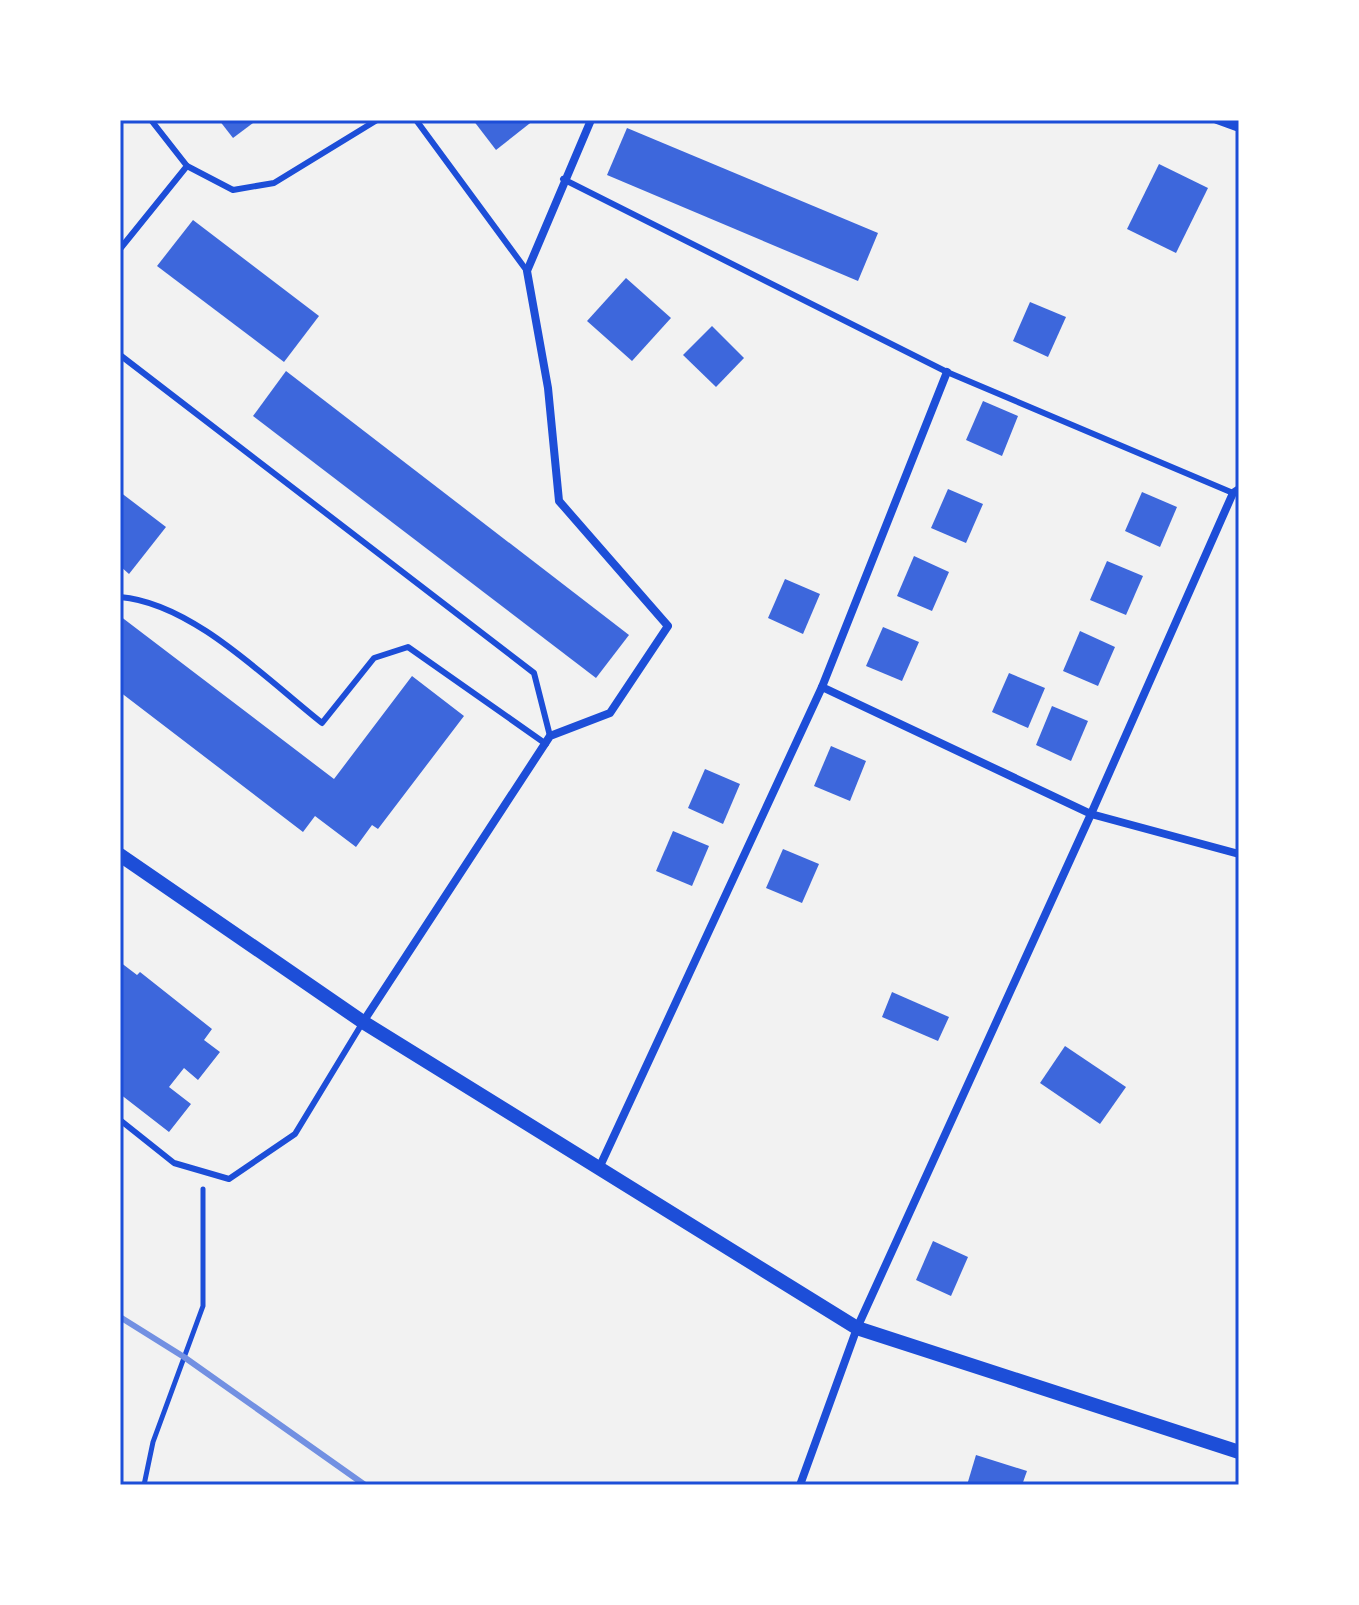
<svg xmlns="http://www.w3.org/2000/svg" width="1359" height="1605" font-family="Mulish,sans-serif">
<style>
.building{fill:#3d67dc}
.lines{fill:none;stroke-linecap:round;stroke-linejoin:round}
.path{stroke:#1d4ed8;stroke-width:5}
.service{stroke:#1d4ed8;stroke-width:6}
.minor{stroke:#1d4ed8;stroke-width:8}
.tertiary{stroke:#1d4ed8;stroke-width:14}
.rail{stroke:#7290e2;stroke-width:6}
.neatline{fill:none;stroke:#1d4ed8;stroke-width:3}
</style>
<rect width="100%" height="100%" fill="#f2f2f2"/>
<g class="building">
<path d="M 219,120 L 257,120 L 233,138 Z"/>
<path d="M 473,120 L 534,120 L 496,150 Z"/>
<path d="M 627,128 L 878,233 L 858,281 L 607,175 Z"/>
<path d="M 1159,164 L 1208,188 L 1176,253 L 1127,229 Z"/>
<path d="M 193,220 L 319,316 L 284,362 L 157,266 Z"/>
<path d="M 626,278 L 671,318 L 632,361 L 587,321 Z"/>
<path d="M 1030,302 L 1066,317 L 1048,357 L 1013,341 Z"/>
<path d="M 712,326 L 744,358 L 716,387 L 683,355 Z"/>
<path d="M 286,371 L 629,635 L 596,678 L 253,416 Z"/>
<path d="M 983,401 L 1018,416 L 1002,456 L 966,440 Z"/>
<path d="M 948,489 L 983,504 L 966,543 L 931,528 Z"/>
<path d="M 120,492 L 166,527 L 129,574 L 120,566 Z"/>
<path d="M 1142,492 L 1177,507 L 1160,547 L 1125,531 Z"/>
<path d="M 914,556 L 949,572 L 932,611 L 897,596 Z"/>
<path d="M 1107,561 L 1143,576 L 1126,615 L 1090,600 Z"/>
<path d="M 785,579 L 820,594 L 803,634 L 768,618 Z"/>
<path d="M 120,616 L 334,779 L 412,676 L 464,716 L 378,829 L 372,825 L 356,847 L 315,816 L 303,832 L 120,692 Z"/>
<path d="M 883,627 L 919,642 L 902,681 L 866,666 Z"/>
<path d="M 1080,631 L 1115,647 L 1098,686 L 1063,671 Z"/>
<path d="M 1009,673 L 1045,688 L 1028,728 L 992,712 Z"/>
<path d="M 1052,706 L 1088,721 L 1071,761 L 1036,745 Z"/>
<path d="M 831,746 L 866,761 L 850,801 L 814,786 Z"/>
<path d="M 705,769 L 740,784 L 723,824 L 688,808 Z"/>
<path d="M 673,831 L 709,846 L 692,886 L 656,871 Z"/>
<path d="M 783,849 L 819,864 L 802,903 L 766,888 Z"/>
<path d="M 120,962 L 137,975 L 140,972 L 212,1029 L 204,1040 L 220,1052 L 198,1080 L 184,1068 L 169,1087 L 191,1104 L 169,1132 L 120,1094 Z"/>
<path d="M 892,992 L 949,1017 L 938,1041 L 882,1017 Z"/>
<path d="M 1065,1046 L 1126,1087 L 1100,1124 L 1040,1083 Z"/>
<path d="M 933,1241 L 968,1257 L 951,1296 L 916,1280 Z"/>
<path d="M 976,1455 L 1027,1471 L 1022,1485 L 967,1485 Z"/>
</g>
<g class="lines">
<path class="path" d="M 144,1485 L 153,1442 L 203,1306 L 203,1189"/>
<g class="service">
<path d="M 416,120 L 527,271"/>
<path d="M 187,166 L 233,190 L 274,183 L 377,120"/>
<path d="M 563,179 L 947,372 L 1233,493"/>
<path d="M 120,249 L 187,166 L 151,120"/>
<path d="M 120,355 L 534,673 L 550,736"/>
<path d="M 120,597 C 192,603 265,678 322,723 L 374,658 L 408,647 L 546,744"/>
<path d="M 120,1120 L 174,1163 L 229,1179 L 295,1134 L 363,1022"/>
</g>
<g class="minor">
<path d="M 1217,120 L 1239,128"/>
<path d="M 822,687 L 1091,814 L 1239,854"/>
<path d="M 363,1022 L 550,736 L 610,713 L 668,626 L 559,501 L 548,388 L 527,271 L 591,120"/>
<path d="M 600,1166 L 822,687 L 947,372"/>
<path d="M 800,1485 L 857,1328 L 1091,814 L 1233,493 L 1239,489"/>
</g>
<path class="tertiary" d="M 120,855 L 363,1022 L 857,1328 L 1239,1452"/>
<path class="rail" d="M 120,1317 L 184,1357 L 365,1485"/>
</g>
<rect width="1359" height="1605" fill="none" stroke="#ffffff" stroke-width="244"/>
<rect x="122" y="122" width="1115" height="1361" class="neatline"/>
</svg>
